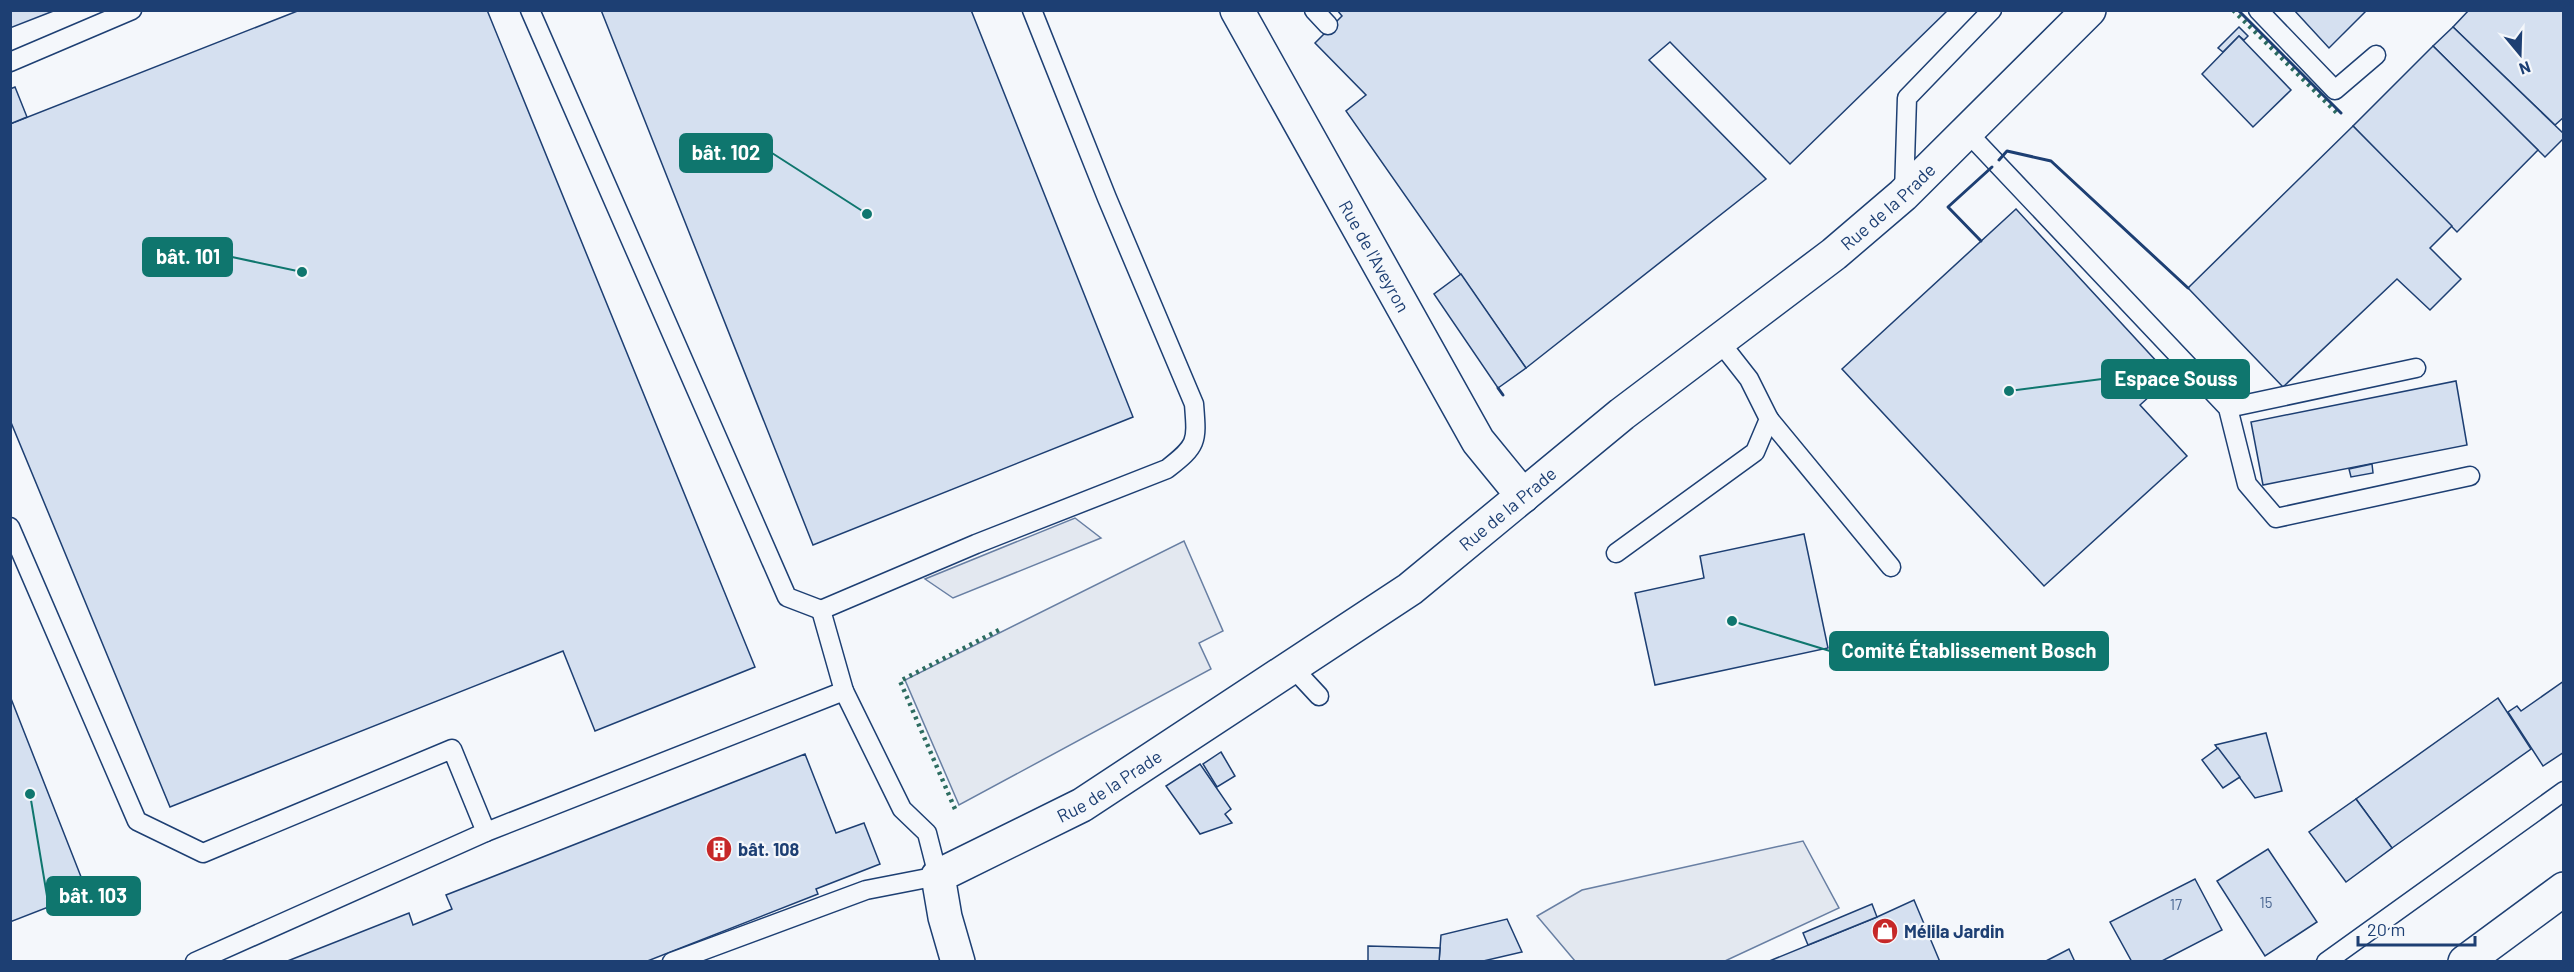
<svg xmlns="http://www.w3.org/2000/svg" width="2574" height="972" font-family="Barlow,sans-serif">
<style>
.parking{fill:#e3e8f0;stroke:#687fa3;stroke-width:1.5}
.building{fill:#d5e0f0;stroke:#1d3f73;stroke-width:1.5}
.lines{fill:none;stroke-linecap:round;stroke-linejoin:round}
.service-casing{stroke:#1d3f73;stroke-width:21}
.minor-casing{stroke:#1d3f73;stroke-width:36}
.secondary-casing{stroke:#1d3f73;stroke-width:36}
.service{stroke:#f4f7fb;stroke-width:18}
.minor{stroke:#f4f7fb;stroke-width:33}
.secondary{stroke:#f4f7fb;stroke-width:33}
.hedge{stroke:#2c6c60;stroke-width:4.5;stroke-dasharray:3 4.5;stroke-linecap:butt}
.wall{stroke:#1d3f73;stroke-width:3}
.labels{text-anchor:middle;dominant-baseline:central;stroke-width:4.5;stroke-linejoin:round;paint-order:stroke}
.number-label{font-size:15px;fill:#4b6792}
.street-label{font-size:18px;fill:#1d3f73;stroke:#f4f7fb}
.poi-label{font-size:18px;font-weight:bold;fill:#1d3f73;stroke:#f4f7fb;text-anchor:start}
.leader{fill:none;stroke:#0f766e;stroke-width:2}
.callout-dot{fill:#0f766e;stroke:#f4f7fb;stroke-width:2}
.callout{fill:#0f766e;stroke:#0f766e;stroke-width:2}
.callout-label{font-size:20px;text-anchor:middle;font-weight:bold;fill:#fff}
</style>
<rect width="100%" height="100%" fill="#f4f7fb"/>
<g class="parking">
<path d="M 1075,518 L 1101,538 L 953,598 L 925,579 Z"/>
<path d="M 1184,541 L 1223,631 L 1199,643 L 1211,669 L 959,805 L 905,680 Z"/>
<path d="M 1803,841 L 1839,908 L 1725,961 L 1575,961 L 1537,916 L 1582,890 Z"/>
</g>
<g class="building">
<path d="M 10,10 L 56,10 L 10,28 Z"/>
<path d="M 300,10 L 487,10 L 755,667 L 595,731 L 563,651 L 170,807 L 10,420 L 10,124 Z"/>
<path d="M 601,10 L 971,10 L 1133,417 L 813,545 Z"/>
<path d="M 1337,10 L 1948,10 L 1790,164 L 1670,42 L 1649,60 L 1766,179 L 1526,368 L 1346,111 L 1366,95 L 1315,43 L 1342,16 Z"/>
<path d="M 2294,10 L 2367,10 L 2329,48 Z"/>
<path d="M 2469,10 L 2564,10 L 2564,117 L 2555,125 L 2453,27 Z"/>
<path d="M 2239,27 L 2248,36 L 2244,40 L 2239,36 L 2223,52 L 2218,48 Z"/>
<path d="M 2453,27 L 2564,134 L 2564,138 L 2545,157 L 2433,46 Z"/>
<path d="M 2239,36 L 2291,90 L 2253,127 L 2202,74 Z"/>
<path d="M 2433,46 L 2538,150 L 2457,232 L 2353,126 Z"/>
<path d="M 15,87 L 27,117 L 10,124 L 10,89 Z"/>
<path d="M 2353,126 L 2452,226 L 2430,248 L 2461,279 L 2430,310 L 2397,279 L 2283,387 L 2188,288 Z"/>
<path d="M 2016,209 L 2171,377 L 2140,405 L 2187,456 L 2044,586 L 1842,369 Z"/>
<path d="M 1461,274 L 1526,368 L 1498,388 L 1434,294 Z"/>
<path d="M 2456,381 L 2467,445 L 2263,485 L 2251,422 Z"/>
<path d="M 2372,464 L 2373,473 L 2351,477 L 2349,469 Z"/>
<path d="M 1804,534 L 1828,648 L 1655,685 L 1635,593 L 1704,578 L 1700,556 Z"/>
<path d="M 2564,681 L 2564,752 L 2543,766 L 2508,712 L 2517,706 L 2521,711 Z"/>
<path d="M 10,696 L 87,892 L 10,922 Z"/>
<path d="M 2498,698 L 2531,749 L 2392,848 L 2356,799 Z"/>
<path d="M 2266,733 L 2282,791 L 2255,798 L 2215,745 Z"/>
<path d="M 2218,748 L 2240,777 L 2223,788 L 2202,760 Z"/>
<path d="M 1221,752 L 1235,776 L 1217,787 L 1203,764 Z"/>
<path d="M 805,754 L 836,833 L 864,823 L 880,864 L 816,889 L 818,894 L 645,962 L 285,962 L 409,913 L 413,925 L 452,909 L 446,895 Z"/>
<path d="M 1200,764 L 1231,809 L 1225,814 L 1232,823 L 1200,834 L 1166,786 Z"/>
<path d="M 2356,799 L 2392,848 L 2346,882 L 2309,832 Z"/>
<path d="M 2268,849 L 2317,922 L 2265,956 L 2217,881 Z"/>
<path d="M 2195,879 L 2222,930 L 2160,962 L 2132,962 L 2110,922 Z"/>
<path d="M 1914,900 L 1940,962 L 1767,962 L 1877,917 Z"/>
<path d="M 1872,904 L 1877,917 L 1808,945 L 1803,933 Z"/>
<path d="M 1507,919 L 1522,952 L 1479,962 L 1439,962 L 1441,935 Z"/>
<path d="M 1368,946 L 1440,948 L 1439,962 L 1368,962 Z"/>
<path d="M 2069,949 L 2075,962 L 2044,962 Z"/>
</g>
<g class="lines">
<defs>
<g id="service">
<path d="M 530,10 L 787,597 L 821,610"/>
<path d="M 1314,10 L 1328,25"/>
<path d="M 2258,10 L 2335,90 L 2376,55"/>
<path d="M 10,62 L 132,10"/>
<path d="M 1968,133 L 2228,408 L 2247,484 L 2276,518 L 2470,476"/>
<path d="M 1904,193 L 1907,98 L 1992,10"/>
<path d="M 2228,408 L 2416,368"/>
<path d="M 1769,419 L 1891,567"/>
<path d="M 10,527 L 137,821 L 203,853 L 452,749 L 486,832"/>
<path d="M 1616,553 L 1755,452 L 1769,419 L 1749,379 L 1720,342"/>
<path d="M 1293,668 L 1319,696"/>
<path d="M 844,691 L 821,610 L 976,544 L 1167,469 C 1198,445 1197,442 1194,404 L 1107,198 L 1032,10"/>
<path d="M 195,962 L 486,832 L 844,691 L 902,809 L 927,833 L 938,876 L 866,890 L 672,962"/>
<path d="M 2326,962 L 2564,791"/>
</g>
<g id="minor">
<path id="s1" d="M 1237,10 L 1478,441 L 1523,496"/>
<path id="s2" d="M 958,962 L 945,917 L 938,876 L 1082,805 L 1410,589 L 1622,414 L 1834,254 L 1903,195 L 2089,10"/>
</g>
<path id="secondary" d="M 2465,962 L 2564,889"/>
</defs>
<use href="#service" class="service-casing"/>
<use href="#minor" class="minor-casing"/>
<use href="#secondary" class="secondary-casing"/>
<use href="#service" class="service"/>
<use href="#minor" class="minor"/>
<use href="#secondary" class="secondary"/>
<g class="hedge">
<path d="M 2233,10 L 2338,114"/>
<path d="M 955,809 L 900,681 L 999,630"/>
</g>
<g class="wall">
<path d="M 2238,10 L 2341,113"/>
<path d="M 1999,160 L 2007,151 L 2051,161 L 2188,288"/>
<path d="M 1981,241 L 1948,207 L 1992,167"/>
<path d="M 1498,388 L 1503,395"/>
</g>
</g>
<defs>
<symbol id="building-disc" viewBox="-11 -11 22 22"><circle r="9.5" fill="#c62828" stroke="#f4f7fb"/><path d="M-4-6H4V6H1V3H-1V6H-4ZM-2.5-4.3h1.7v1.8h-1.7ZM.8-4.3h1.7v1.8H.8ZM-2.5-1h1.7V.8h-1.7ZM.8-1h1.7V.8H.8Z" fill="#fff"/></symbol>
<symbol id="shop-disc" viewBox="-11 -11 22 22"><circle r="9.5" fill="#c62828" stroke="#f4f7fb"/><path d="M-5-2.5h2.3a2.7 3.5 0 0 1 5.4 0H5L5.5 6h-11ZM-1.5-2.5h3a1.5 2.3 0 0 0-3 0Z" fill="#fff"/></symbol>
</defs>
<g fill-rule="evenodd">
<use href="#building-disc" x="704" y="834" width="30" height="30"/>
<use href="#shop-disc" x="1870" y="916" width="30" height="30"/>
</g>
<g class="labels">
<g class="number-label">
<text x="2266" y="902">15</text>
<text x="2176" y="904">17</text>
</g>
<g class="street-label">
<text stroke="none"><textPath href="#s2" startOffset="1254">Rue de la Prade</textPath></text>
<text stroke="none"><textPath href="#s1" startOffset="282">Rue de l'Aveyron</textPath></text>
<text stroke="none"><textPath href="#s2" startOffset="768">Rue de la Prade</textPath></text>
<text stroke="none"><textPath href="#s2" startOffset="282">Rue de la Prade</textPath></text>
</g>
<g class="poi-label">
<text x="738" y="849">bât. 108</text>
<text x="1904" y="931">Mélila Jardin</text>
</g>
</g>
<path class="leader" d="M867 214L772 153M302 272L232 257M2009 391L2102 379M1732 621L1830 651M30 794L47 896"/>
<g class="callout-dot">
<circle cx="867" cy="214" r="6"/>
<circle cx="302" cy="272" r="6"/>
<circle cx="2009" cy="391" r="6"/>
<circle cx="1732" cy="621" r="6"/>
<circle cx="30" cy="794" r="6"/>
</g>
<g class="callout">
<rect x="680" y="134" width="92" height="38" rx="6"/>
<rect x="143" y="238" width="89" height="38" rx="6"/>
<rect x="2102" y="360" width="147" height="38" rx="6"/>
<rect x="1830" y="632" width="278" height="38" rx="6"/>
<rect x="47" y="877" width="93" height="38" rx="6"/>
</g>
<g class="callout-label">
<text x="726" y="160">bât. 102</text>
<text x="188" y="264">bât. 101</text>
<text x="2176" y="386">Espace Souss</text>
<text x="1969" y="658">Comité Établissement Bosch</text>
<text x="93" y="903">bât. 103</text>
</g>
<rect width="2574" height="972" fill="none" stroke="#1d3f73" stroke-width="24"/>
<g transform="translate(2520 54) rotate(161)" stroke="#f4f7fb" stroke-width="4.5" paint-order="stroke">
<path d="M0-4.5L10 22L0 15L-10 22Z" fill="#1d3f73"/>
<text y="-9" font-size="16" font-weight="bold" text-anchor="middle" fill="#1d3f73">N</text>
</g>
<path d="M2358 936v9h117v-9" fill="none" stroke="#1d3f73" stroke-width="3"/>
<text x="2367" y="936" font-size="18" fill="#1d3f73" stroke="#f4f7fb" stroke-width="4.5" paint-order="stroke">20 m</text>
</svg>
